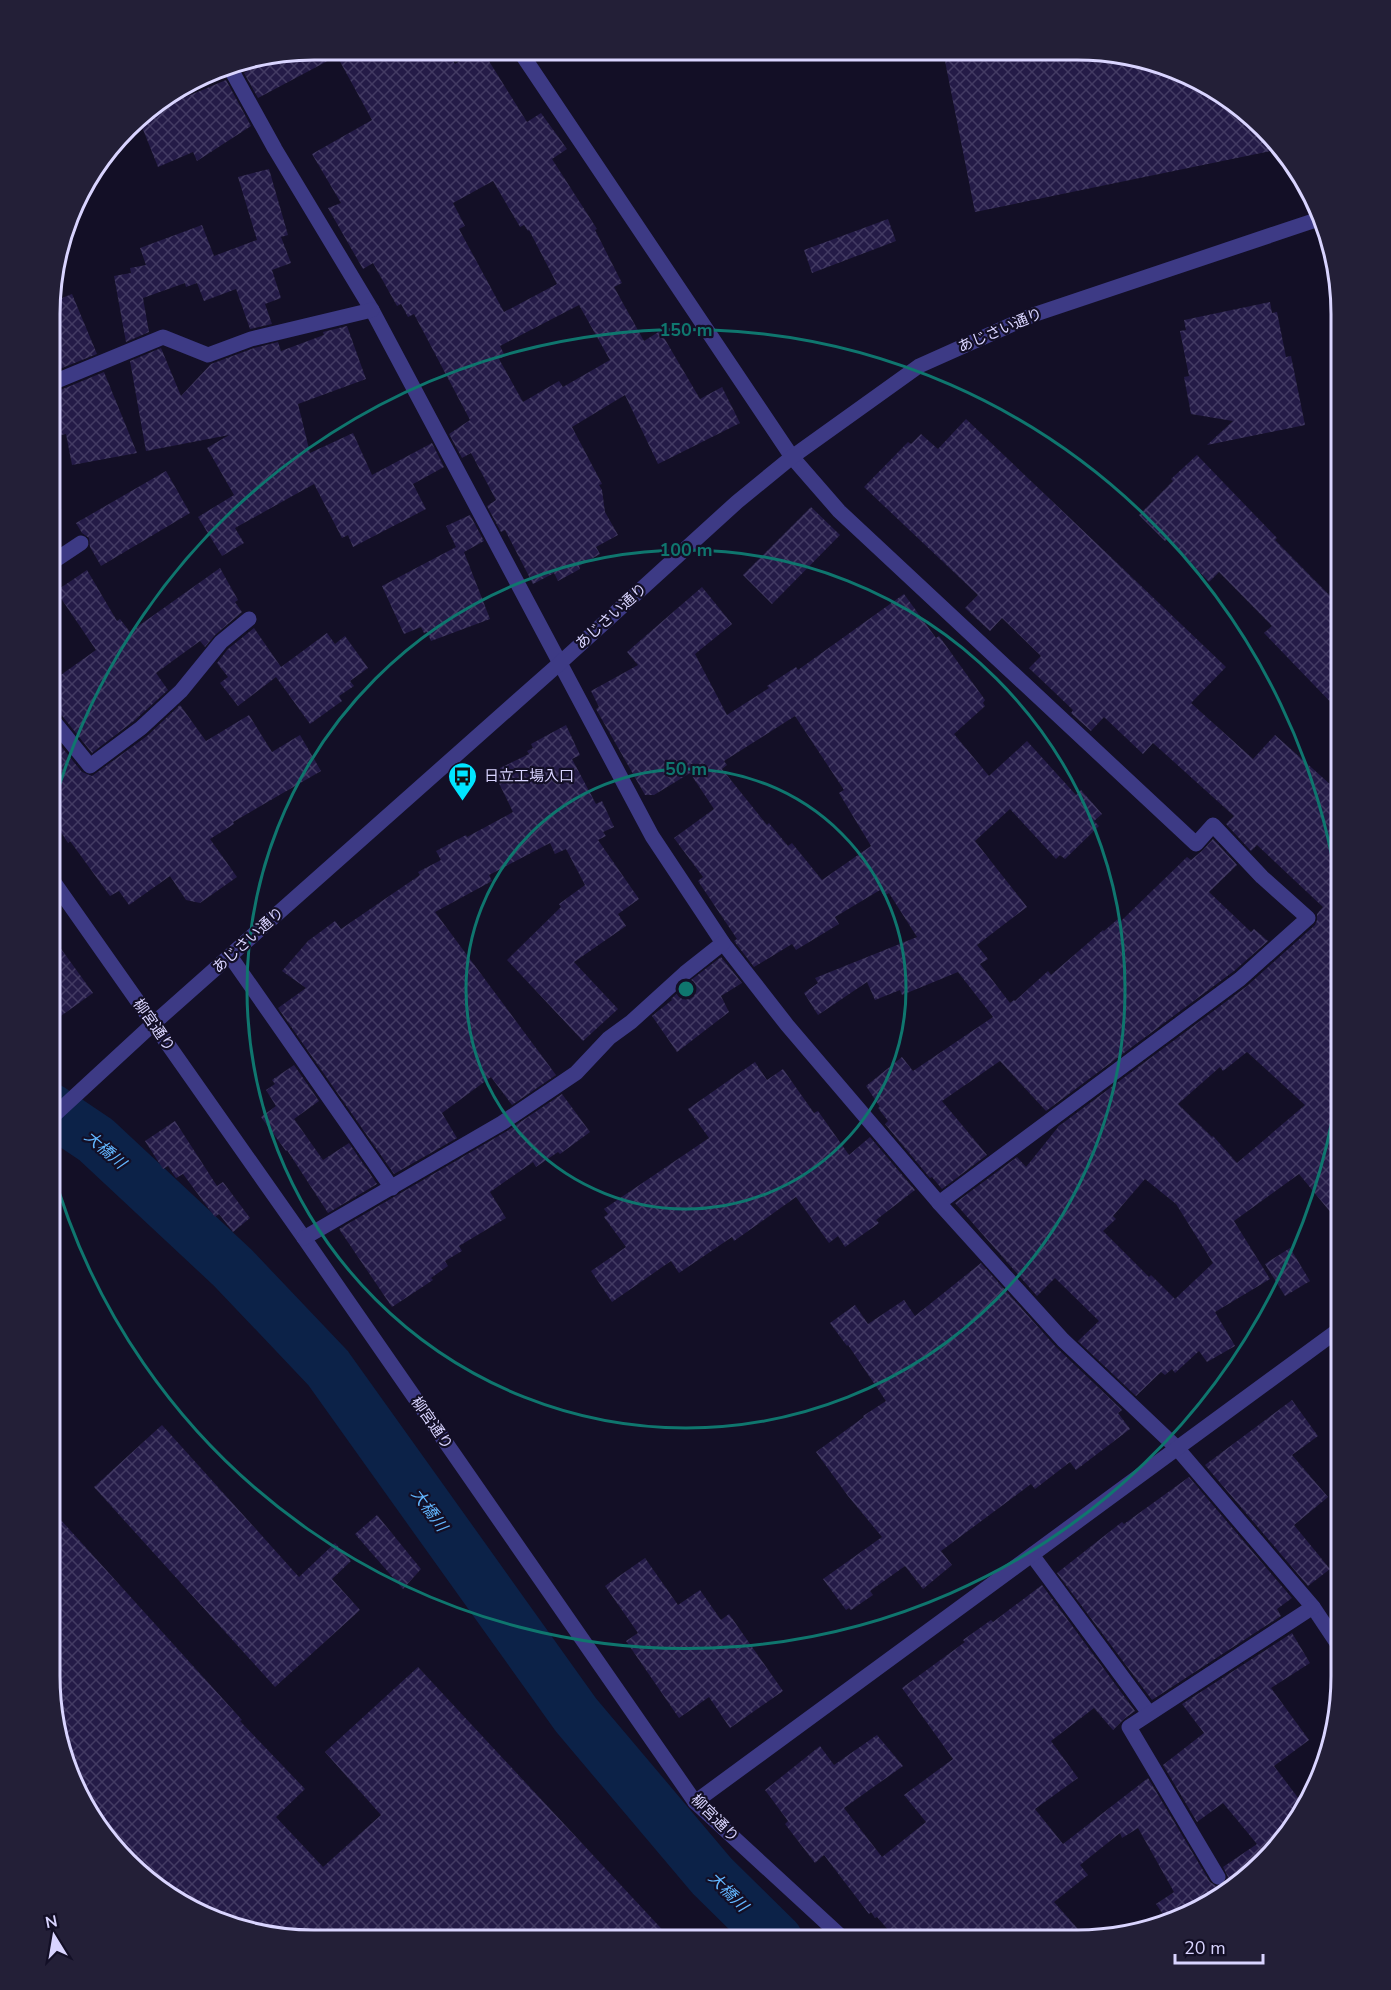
<svg xmlns="http://www.w3.org/2000/svg" width="1391" height="1990" font-family="'Nunito Sans','Noto Sans JP',sans-serif">
<style>
.lines{fill:none;stroke-linecap:round;stroke-linejoin:round}
.river{stroke:#0c2248;stroke-width:52}
.building{fill:url(#building-cross-hatch);fill-rule:evenodd}
.minor{stroke:#3d3a85;stroke-width:15}
.ring{fill:none;stroke:#0f766e;stroke-width:3}
.labels{text-anchor:middle;dominant-baseline:central;stroke-width:4.5;stroke-linejoin:round;paint-order:stroke}
.street-label{font-size:15px;fill:#d9d4ff;stroke:#130f26}
.poi-label{font-size:15px;fill:#d9d4ff;stroke:#130f26;text-anchor:start}
.water-label{font-size:16px;font-style:italic;fill:#62b6ff;stroke:#130f26}
.rim{fill:none;stroke:#d9d4ff;stroke-width:3}
.centre{fill:#0f766e;stroke:#130f26;stroke-width:3}
.ring-label{font-size:18px;text-anchor:middle;font-weight:bold;fill:#0f766e;stroke:#130f26;stroke-width:4.5;stroke-linejoin:round;paint-order:stroke}
</style>
<defs>
<pattern id="building-cross-hatch" width="8" height="8" patternUnits="userSpaceOnUse" patternTransform="scale(1.5)"><rect width="8" height="8" fill="#241b47"/><path d="M0 0l8 8M0 8l8-8" fill="none" stroke="#433b63"/></pattern>
</defs>
<rect width="100%" height="100%" fill="#130f26"/>
<g class="lines">
<path class="river" d="M 50,1109 L 96,1140 L 233,1268 L 328,1368 L 576,1715 L 712,1876 L 777,1940"/>
</g>
<g class="building">
<path d="M 314,50 L 447,50 L 455,64 L 477,50 L 482,50 L 527,122 L 541,113 L 567,149 L 552,159 L 597,229 L 595,230 L 622,283 L 614,287 L 644,341 L 660,331 L 700,399 L 722,387 L 740,423 L 658,464 L 625,395 L 572,427 L 602,484 L 599,485 L 602,490 L 605,512 L 618,535 L 596,547 L 600,554 L 579,566 L 580,569 L 558,581 L 554,573 L 533,584 L 505,530 L 501,532 L 487,506 L 496,500 L 471,453 L 462,458 L 449,434 L 470,420 L 414,314 L 408,317 L 401,304 L 397,306 L 373,263 L 363,269 L 328,208 L 341,203 L 312,154 L 372,120 L 337,56 L 258,98 L 244,73 L 247,71 L 241,62 ZM 493,181 L 520,227 L 524,225 L 528,231 L 529,230 L 557,284 L 504,312 L 459,229 L 465,226 L 453,203 ZM 579,305 L 610,360 L 563,387 L 559,381 L 523,402 L 499,359 L 505,356 L 500,346 Z"/>
<path d="M 943,51 L 1112,52 L 1178,70 L 1238,104 L 1276,150 L 975,212 Z"/>
<path d="M 226,80 L 251,126 L 197,161 L 193,152 L 158,167 L 138,117 Z"/>
<path d="M 269,169 L 288,235 L 281,237 L 291,263 L 272,270 L 281,298 L 265,304 L 272,324 L 250,329 L 236,289 L 204,301 L 197,283 L 186,287 L 185,283 L 143,298 L 149,332 L 126,342 L 114,276 L 131,273 L 130,268 L 146,265 L 140,248 L 202,225 L 214,256 L 257,240 L 238,177 Z"/>
<path d="M 888,219 L 896,241 L 812,273 L 804,250 Z"/>
<path d="M 72,294 L 97,354 L 52,372 L 52,302 Z"/>
<path d="M 1270,302 L 1272,313 L 1277,312 L 1286,357 L 1291,356 L 1305,425 L 1207,445 L 1233,421 L 1191,414 L 1184,377 L 1189,376 L 1180,331 L 1186,330 L 1184,320 Z"/>
<path d="M 347,326 L 366,379 L 298,404 L 310,453 L 353,433 L 372,475 L 432,443 L 444,467 L 413,484 L 426,509 L 353,547 L 348,535 L 342,538 L 314,484 L 235,528 L 244,543 L 222,556 L 198,517 L 234,495 L 207,448 L 229,435 L 146,451 L 130,361 L 161,348 L 181,396 L 211,364 L 254,348 L 278,342 L 281,351 L 324,335 L 323,332 Z"/>
<path d="M 104,372 L 137,453 L 72,465 L 66,434 L 52,437 L 52,391 L 58,391 Z"/>
<path d="M 966,419 L 1226,667 L 1191,703 L 1253,759 L 1275,735 L 1341,794 L 1341,836 L 1334,844 L 1341,851 L 1341,1225 L 1299,1174 L 1234,1221 L 1270,1279 L 1215,1312 L 1235,1346 L 1207,1362 L 1199,1351 L 1175,1373 L 1172,1369 L 1165,1375 L 1161,1372 L 1136,1396 L 1078,1341 L 1099,1321 L 1055,1278 L 1037,1296 L 955,1203 L 1017,1157 L 1026,1167 L 1059,1126 L 1247,986 L 1315,925 L 1317,920 L 1317,914 L 1323,907 L 1257,845 L 1251,851 L 1226,824 L 1234,816 L 1153,743 L 1143,754 L 1104,717 L 1091,731 L 1071,713 L 1073,710 L 1029,668 L 1041,656 L 1002,618 L 990,631 L 965,608 L 978,595 L 864,487 L 908,442 L 911,444 L 921,434 L 938,449 ZM 1247,1052 L 1305,1105 L 1237,1163 L 1213,1136 L 1212,1137 L 1178,1104 L 1220,1067 L 1223,1071 ZM 1145,1179 L 1176,1204 L 1213,1263 L 1175,1299 L 1151,1275 L 1149,1277 L 1103,1231 L 1116,1219 L 1113,1216 Z"/>
<path d="M 1197,455 L 1277,538 L 1275,540 L 1341,607 L 1341,713 L 1264,633 L 1272,626 L 1219,572 L 1209,582 L 1168,539 L 1165,541 L 1139,515 L 1173,481 L 1171,479 Z"/>
<path d="M 166,471 L 190,513 L 101,566 L 90,547 L 89,538 L 82,533 L 76,523 Z"/>
<path d="M 811,507 L 840,535 L 772,604 L 743,575 Z"/>
<path d="M 470,515 L 484,541 L 464,552 L 490,619 L 431,641 L 427,632 L 424,633 L 421,627 L 404,634 L 382,586 L 456,547 L 446,526 Z"/>
<path d="M 220,568 L 238,600 L 235,602 L 242,612 L 215,635 L 205,647 L 200,641 L 156,673 L 168,690 L 135,720 L 92,753 L 59,712 L 51,708 L 51,682 L 96,650 L 56,591 L 87,570 L 117,621 L 120,619 L 130,632 Z"/>
<path d="M 702,587 L 732,624 L 695,654 L 727,715 L 769,688 L 767,686 L 796,667 L 798,670 L 904,594 L 936,638 L 939,636 L 985,700 L 983,703 L 985,706 L 954,734 L 989,776 L 1027,741 L 1076,795 L 1081,790 L 1102,814 L 1094,821 L 1099,826 L 1065,859 L 1060,855 L 1056,859 L 1010,809 L 975,841 L 1027,907 L 977,945 L 988,959 L 980,964 L 1010,1003 L 1014,1000 L 1015,1001 L 1048,971 L 1051,975 L 1103,930 L 1104,931 L 1119,918 L 1121,921 L 1187,857 L 1191,860 L 1203,850 L 1213,839 L 1237,865 L 1209,892 L 1251,932 L 1254,929 L 1268,941 L 1234,971 L 1046,1111 L 1000,1061 L 942,1101 L 987,1155 L 942,1189 L 932,1177 L 930,1178 L 885,1124 L 888,1121 L 878,1108 L 880,1107 L 866,1086 L 902,1057 L 913,1071 L 993,1017 L 958,972 L 902,995 L 900,990 L 875,1000 L 867,982 L 818,1015 L 804,993 L 818,983 L 815,978 L 917,937 L 889,893 L 884,896 L 880,890 L 835,917 L 839,924 L 796,950 L 792,944 L 754,967 L 734,941 L 737,939 L 698,881 L 703,877 L 674,838 L 714,809 L 690,773 L 654,795 L 645,795 L 596,709 L 599,707 L 591,691 L 638,665 L 627,652 ZM 795,716 L 844,790 L 839,793 L 871,846 L 822,880 L 792,843 L 788,846 L 769,823 L 767,825 L 722,769 L 727,765 L 724,761 Z"/>
<path d="M 254,628 L 281,667 L 327,633 L 335,644 L 345,636 L 368,668 L 350,681 L 354,686 L 339,696 L 342,701 L 310,724 L 276,677 L 238,706 L 220,683 L 228,677 L 217,663 L 228,649 Z"/>
<path d="M 180,705 L 206,741 L 249,715 L 272,752 L 300,735 L 321,771 L 233,822 L 234,824 L 210,839 L 237,877 L 200,903 L 186,900 L 170,876 L 129,905 L 119,891 L 110,896 L 70,841 L 68,843 L 51,817 L 51,734 L 82,772 L 92,776 L 147,736 Z"/>
<path d="M 566,725 L 580,755 L 572,759 L 596,804 L 602,801 L 614,827 L 603,832 L 606,836 L 598,840 L 639,899 L 618,914 L 626,926 L 574,962 L 618,1009 L 583,1041 L 507,960 L 561,907 L 559,904 L 585,885 L 566,849 L 555,854 L 550,843 L 489,875 L 492,881 L 435,912 L 556,1075 L 512,1105 L 491,1077 L 442,1113 L 457,1138 L 394,1174 L 278,1008 L 306,988 L 282,971 L 308,941 L 335,921 L 341,929 L 420,875 L 418,872 L 441,860 L 436,851 L 466,835 L 467,837 L 513,812 L 494,773 L 501,770 L 500,768 L 529,754 L 527,751 L 533,748 L 531,744 Z"/>
<path d="M 51,935 L 93,993 L 51,1023 Z"/>
<path d="M 721,957 L 742,983 L 721,996 L 729,1012 L 677,1052 L 652,1016 L 672,1000 L 671,999 L 691,980 Z"/>
<path d="M 755,1062 L 767,1080 L 783,1069 L 814,1113 L 818,1111 L 849,1155 L 870,1137 L 915,1190 L 876,1220 L 879,1223 L 845,1247 L 838,1236 L 829,1243 L 796,1197 L 734,1241 L 732,1237 L 679,1273 L 671,1261 L 612,1302 L 591,1271 L 626,1247 L 604,1217 L 608,1214 L 604,1209 L 709,1138 L 688,1109 Z"/>
<path d="M 294,1065 L 319,1101 L 294,1119 L 323,1160 L 349,1143 L 377,1184 L 328,1213 L 287,1150 L 286,1151 L 261,1117 L 276,1106 L 266,1090 L 275,1084 L 272,1080 Z"/>
<path d="M 562,1094 L 590,1132 L 560,1154 L 558,1152 L 536,1167 L 533,1162 L 490,1192 L 506,1218 L 459,1246 L 462,1251 L 445,1261 L 448,1266 L 431,1278 L 433,1280 L 392,1307 L 339,1229 L 507,1131 Z"/>
<path d="M 175,1121 L 217,1186 L 223,1182 L 250,1218 L 233,1232 L 219,1214 L 215,1217 L 183,1174 L 176,1178 L 168,1166 L 163,1169 L 145,1141 Z"/>
<path d="M 1290,1248 L 1310,1281 L 1285,1296 L 1265,1264 Z"/>
<path d="M 981,1263 L 1056,1347 L 1122,1410 L 1118,1413 L 1130,1429 L 1076,1470 L 1070,1462 L 1035,1489 L 1031,1484 L 941,1551 L 952,1565 L 923,1589 L 905,1566 L 870,1591 L 873,1595 L 851,1610 L 849,1608 L 846,1610 L 823,1579 L 882,1537 L 848,1496 L 816,1452 L 864,1417 L 863,1416 L 886,1401 L 848,1345 L 847,1346 L 830,1323 L 855,1305 L 868,1324 L 904,1300 L 915,1316 Z"/>
<path d="M 1292,1400 L 1318,1436 L 1292,1455 L 1328,1497 L 1294,1525 L 1330,1569 L 1308,1586 L 1205,1465 Z"/>
<path d="M 162,1425 L 299,1577 L 335,1543 L 351,1561 L 332,1579 L 360,1610 L 275,1687 L 94,1487 Z"/>
<path d="M 1189,1477 L 1292,1598 L 1277,1609 L 1281,1616 L 1152,1700 L 1057,1573 L 1122,1522 L 1124,1524 Z"/>
<path d="M 50,1508 L 242,1720 L 240,1721 L 305,1789 L 276,1817 L 323,1867 L 381,1815 L 325,1752 L 418,1667 L 671,1939 L 280,1938 L 213,1920 L 153,1886 L 77,1793 L 50,1676 Z"/>
<path d="M 377,1515 L 421,1569 L 403,1589 L 355,1534 Z"/>
<path d="M 645,1558 L 678,1605 L 700,1590 L 721,1620 L 729,1614 L 783,1691 L 730,1728 L 709,1697 L 679,1718 L 626,1641 L 638,1633 L 605,1586 Z"/>
<path d="M 1042,1585 L 1135,1711 L 1124,1719 L 1113,1730 L 1094,1708 L 1051,1741 L 1078,1778 L 1035,1809 L 1063,1844 L 1148,1778 L 1210,1882 L 1218,1887 L 1223,1885 L 1228,1877 L 1223,1867 L 1257,1844 L 1223,1803 L 1197,1822 L 1163,1765 L 1204,1733 L 1182,1704 L 1292,1633 L 1310,1663 L 1271,1688 L 1309,1740 L 1274,1766 L 1305,1807 L 1297,1823 L 1251,1875 L 1194,1913 L 1167,1920 L 1156,1904 L 1174,1892 L 1138,1828 L 1122,1838 L 1120,1833 L 1080,1865 L 1088,1875 L 1054,1902 L 1086,1938 L 1077,1940 L 897,1940 L 877,1917 L 875,1918 L 871,1912 L 869,1914 L 824,1855 L 815,1863 L 785,1824 L 788,1821 L 765,1790 L 820,1746 L 834,1765 L 877,1735 L 903,1766 L 844,1808 L 882,1857 L 926,1822 L 904,1795 L 953,1759 L 902,1688 L 965,1642 L 963,1640 L 991,1620 L 993,1622 Z"/>
</g>
<g class="lines">
<g class="minor">
<path d="M 519,50 L 792,457 L 839,511 L 1196,844 L 1213,825 L 1262,877 L 1308,918 L 1240,979 L 939,1203"/>
<path d="M 228,64 L 275,149 L 372,310 L 652,836 L 723,943 L 787,1025 L 939,1203 L 1063,1340 L 1176,1447 L 1313,1607 L 1341,1649"/>
<path d="M 54,382 L 163,337 L 208,355 L 251,339 L 372,310"/>
<path d="M 51,563 L 81,543"/>
<path d="M 51,718 L 90,766 L 141,728 L 181,691 L 221,642 L 249,619"/>
<path d="M 51,878 L 304,1238 L 695,1802 L 845,1940"/>
<path d="M 230,956 L 392,1188"/>
<path d="M 50,1119 L 153,1024 L 560,663 L 737,502 L 792,457 L 919,366 L 1033,315 L 1319,219"/>
<path d="M 304,1238 L 502,1123 L 576,1073 L 609,1038 L 631,1022 L 685,973 L 723,943"/>
<path d="M 1032,1555 L 1149,1713"/>
<path d="M 695,1802 L 1341,1328"/>
<path d="M 1218,1877 L 1129,1727 L 1313,1607"/>
</g>
</g>
<g class="ring">
<circle cx="686" cy="989" r="220"/>
<circle cx="686" cy="989" r="439"/>
<path d="M1341 1064A659 659 0 0 1 51 1165M51 813A659 659 0 0 1 1341 914"/>
</g>
<defs>
<symbol id="bus-pin" viewBox="-11 -11 22 30"><path d="M0 17L-7.5 6A9.5 9.5 0 1 1 7.5 6Z" fill="#00e5ff" stroke="#130f26"/><path d="M-5-6H5V4H4V6H2V4H-2V6H-4V4H-5ZM-3.5-4V0h7V-4ZM-3.5 1.2v1.5H-2V1.2ZM2 1.2v1.5H3.5V1.2Z" fill="#111"/></symbol>
</defs>
<g fill-rule="evenodd">
<use href="#bus-pin" x="446" y="760" width="33" height="45"/>
</g>
<g class="labels">
<g class="street-label">
<text transform="translate(1000 330) rotate(-23)">あじさい通り</text>
<text transform="translate(611 616) rotate(-42)">あじさい通り</text>
<text transform="translate(248 940) rotate(-42)">あじさい通り</text>
<text transform="translate(154 1025) rotate(55)">柳宮通り</text>
<text transform="translate(432 1423) rotate(55)">柳宮通り</text>
<text transform="translate(715 1818) rotate(45)">柳宮通り</text>
</g>
<g class="poi-label">
<text x="484" y="776">日立工場入口</text>
</g>
<g class="water-label">
<text transform="translate(105 1150) rotate(41)">大橋川</text>
<text transform="translate(429 1510) rotate(54)">大橋川</text>
<text transform="translate(728 1892) rotate(45)">大橋川</text>
</g>
</g>
<path d="M0 0H1391V1990H0ZM314 60H1077A254 254 0 0 1 1331 314V1676A254 254 0 0 1 1077 1930H314A254 254 0 0 1 60 1676V314A254 254 0 0 1 314 60Z" fill="#231f37" fill-rule="evenodd"/>
<path class="rim" d="M314 60H1077A254 254 0 0 1 1331 314V1676A254 254 0 0 1 1077 1930H314A254 254 0 0 1 60 1676V314A254 254 0 0 1 314 60Z"/>
<circle cx="686" cy="989" r="9" class="centre"/>
<g class="ring-label">
<text x="686" y="336">150 m</text>
<text x="686" y="556">100 m</text>
<text x="686" y="775">50 m</text>
</g>
<g transform="translate(54 1936) rotate(349)" stroke="#130f26" stroke-width="4.5" paint-order="stroke">
<path d="M0-4.5L10 22L0 15L-10 22Z" fill="#d9d4ff"/>
<text y="-9" font-size="16" font-weight="bold" text-anchor="middle" fill="#d9d4ff">N</text>
</g>
<path d="M1175 1954v9h88v-9" fill="none" stroke="#d9d4ff" stroke-width="3"/>
<text x="1184" y="1954" font-size="18" fill="#d9d4ff" stroke="#130f26" stroke-width="4.5" paint-order="stroke">20 m</text>
</svg>
